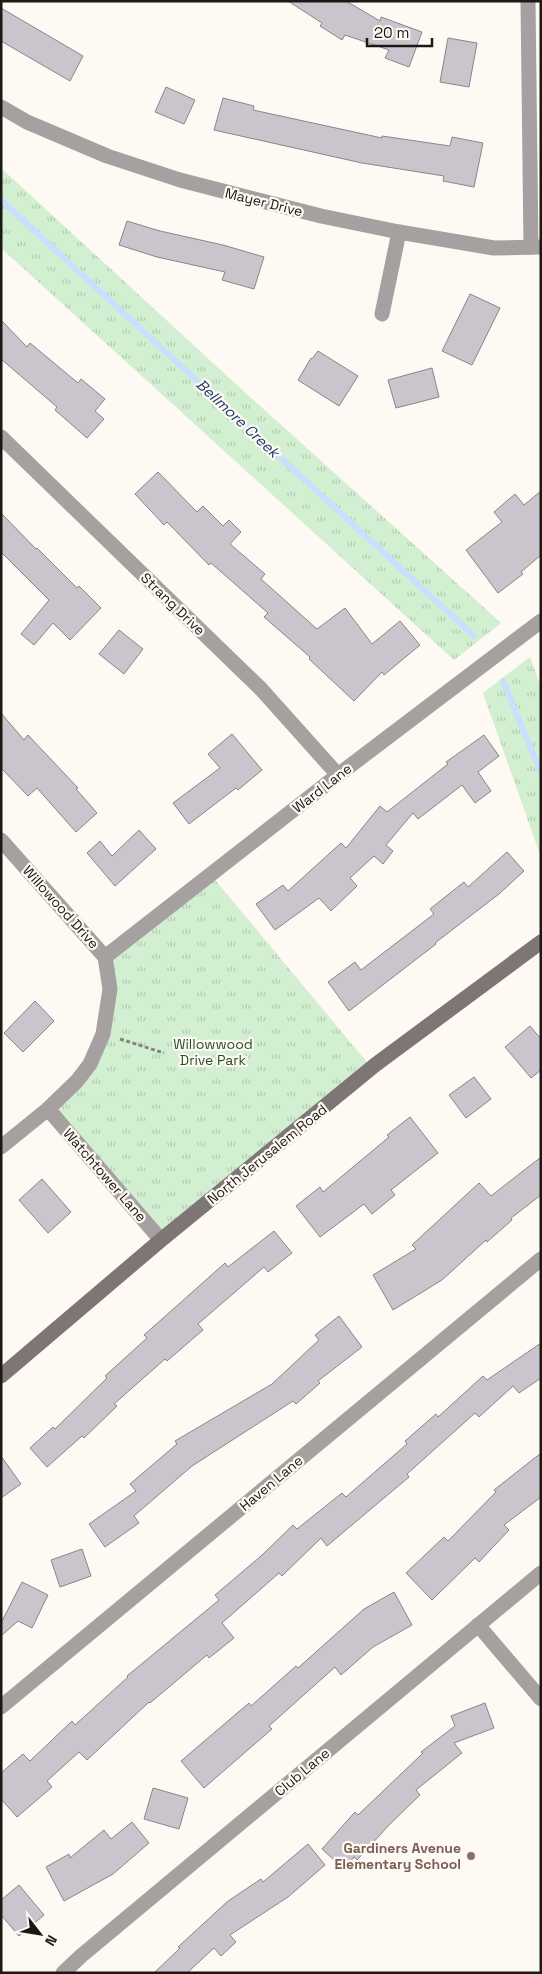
<svg xmlns="http://www.w3.org/2000/svg" width="542" height="1974" font-family="'Space Grotesk',sans-serif">
<style>
.grass{fill:url(#grass-tufts)}
.lines{fill:none;stroke-linecap:round;stroke-linejoin:round}
.stream{stroke:#cadffd;stroke-width:6}
.building{fill:#ccc4cd;stroke:#8b848c}
.path{stroke:#87837e;stroke-width:3;stroke-dasharray:4 2.5;stroke-linecap:butt}
.street{stroke:#a6a0a0;stroke-width:15}
.secondary{stroke:#7e7576;stroke-width:15}
.education-dot{fill:#8d6e63;stroke:#fef9f3;stroke-width:2}
.labels{text-anchor:middle;dominant-baseline:central;stroke-width:4.5;stroke-linejoin:round;paint-order:stroke}
.street-label{font-size:14px;fill:#1c1915;stroke:#fef9f3}
.park-label{font-size:14px;fill:#245326;stroke:#fef9f3}
.education-label{font-size:14px;font-weight:bold;fill:#785e54;stroke:#fef9f3;text-anchor:end}
.water-label{font-size:15px;font-style:italic;fill:#224171;stroke:#fef9f3}
</style>
<defs>
<pattern id="grass-tufts" width="24" height="20" patternUnits="userSpaceOnUse" patternTransform="scale(1.25)"><rect width="24" height="20" fill="#d2efd1"/><path d="M3 7l-1-3M5 7V3M7 7l1-3M15 17l-1-3M17 17v-4M19 17l1-3" fill="none" stroke="#b4ccb3"/></pattern>
</defs>
<rect width="100%" height="100%" fill="#fef9f3"/>
<g class="grass">
<path d="M 1,168 L 238,386 L 501,623 L 454,660 L 1,248 Z"/>
<path d="M 530,657 L 541,687 L 541,857 L 483,693 Z"/>
<path d="M 211,875 L 370,1066 L 161,1238 L 49,1111 L 105,1028 L 106,957 Z"/>
</g>
<g class="lines">
<g class="stream">
<path d="M 1,200 L 474,636"/>
<path d="M 503,681 L 541,773"/>
</g>
</g>
<g class="building">
<path d="M 288,1 L 346,1 L 380,21 L 381,17 L 422,32 L 409,67 L 385,58 L 389,50 L 345,35 L 342,40 L 320,26 L 322,23 Z"/>
<path d="M 1,8 L 83,56 L 70,81 L 1,41 Z"/>
<path d="M 448,38 L 477,43 L 469,87 L 440,82 Z"/>
<path d="M 166,87 L 195,100 L 184,124 L 155,112 Z"/>
<path d="M 223,98 L 254,106 L 253,110 L 382,138 L 382,136 L 450,146 L 452,137 L 483,143 L 474,187 L 443,181 L 444,176 L 362,163 L 214,130 Z"/>
<path d="M 127,221 L 160,231 L 223,245 L 264,257 L 254,289 L 222,280 L 225,272 L 157,257 L 119,245 Z"/>
<path d="M 470,294 L 500,308 L 472,365 L 442,351 Z"/>
<path d="M 1,320 L 27,347 L 30,343 L 78,383 L 81,379 L 105,399 L 95,411 L 104,419 L 87,438 L 55,410 L 57,407 L 1,359 Z"/>
<path d="M 318,351 L 358,376 L 339,406 L 298,380 L 311,358 L 312,359 Z"/>
<path d="M 432,368 L 439,397 L 396,408 L 388,380 Z"/>
<path d="M 158,472 L 197,512 L 203,506 L 223,526 L 229,520 L 241,532 L 230,544 L 265,574 L 261,579 L 317,629 L 345,608 L 372,644 L 400,621 L 420,645 L 384,675 L 382,672 L 354,701 L 309,659 L 310,657 L 264,617 L 268,613 L 211,563 L 209,565 L 167,522 L 164,525 L 135,494 Z"/>
<path d="M 541,491 L 541,555 L 521,572 L 523,574 L 498,593 L 466,550 L 502,522 L 494,512 L 515,494 L 524,505 Z"/>
<path d="M 1,513 L 36,549 L 37,548 L 77,588 L 79,586 L 101,608 L 70,640 L 53,623 L 34,645 L 21,634 L 49,600 L 1,552 Z"/>
<path d="M 119,630 L 143,649 L 124,674 L 99,654 Z"/>
<path d="M 1,713 L 24,740 L 28,735 L 78,788 L 76,789 L 97,813 L 76,832 L 37,788 L 28,796 L 1,768 Z"/>
<path d="M 232,734 L 262,770 L 238,790 L 236,788 L 189,824 L 173,803 L 220,768 L 208,754 Z"/>
<path d="M 484,735 L 499,756 L 478,772 L 491,791 L 475,803 L 462,785 L 418,819 L 413,813 L 386,845 L 393,851 L 383,864 L 374,856 L 350,878 L 357,886 L 331,911 L 319,898 L 275,930 L 256,904 L 283,885 L 288,891 L 341,843 L 346,848 L 380,806 L 387,812 L 448,764 L 446,762 Z"/>
<path d="M 139,830 L 156,849 L 115,886 L 87,853 L 100,841 L 112,856 Z"/>
<path d="M 507,852 L 524,871 L 499,894 L 435,943 L 436,944 L 349,1011 L 328,982 L 355,962 L 361,970 L 434,914 L 430,909 L 464,882 L 468,887 Z"/>
<path d="M 35,1001 L 54,1021 L 23,1052 L 4,1033 Z"/>
<path d="M 530,1026 L 541,1039 L 541,1070 L 531,1078 L 505,1047 Z"/>
<path d="M 474,1077 L 491,1099 L 466,1118 L 449,1095 Z"/>
<path d="M 410,1117 L 438,1153 L 391,1190 L 395,1195 L 372,1214 L 364,1204 L 320,1237 L 296,1206 L 320,1187 L 323,1192 L 389,1137 L 387,1135 Z"/>
<path d="M 541,1157 L 541,1195 L 511,1218 L 512,1220 L 487,1242 L 486,1240 L 442,1280 L 393,1310 L 373,1275 L 416,1249 L 412,1245 L 479,1183 L 491,1196 Z"/>
<path d="M 42,1179 L 71,1212 L 48,1233 L 19,1200 Z"/>
<path d="M 274,1231 L 292,1253 L 268,1272 L 264,1267 L 198,1324 L 203,1330 L 167,1361 L 165,1359 L 114,1404 L 117,1406 L 84,1438 L 82,1436 L 47,1467 L 30,1448 L 53,1427 L 55,1429 L 107,1378 L 105,1376 L 147,1338 L 144,1335 L 225,1263 L 228,1267 Z"/>
<path d="M 339,1316 L 362,1347 L 318,1381 L 320,1383 L 296,1404 L 293,1401 L 192,1466 L 134,1516 L 139,1523 L 105,1547 L 89,1524 L 136,1491 L 130,1484 L 177,1444 L 175,1441 L 272,1384 L 319,1340 L 315,1335 Z"/>
<path d="M 541,1343 L 541,1378 L 519,1393 L 513,1386 L 479,1417 L 475,1413 L 407,1474 L 409,1477 L 327,1546 L 321,1538 L 282,1576 L 279,1573 L 222,1623 L 234,1638 L 209,1658 L 207,1655 L 150,1703 L 149,1702 L 87,1760 L 79,1752 L 47,1781 L 52,1787 L 17,1817 L 1,1799 L 1,1773 L 23,1754 L 30,1761 L 72,1721 L 75,1725 L 128,1677 L 127,1676 L 219,1600 L 215,1595 L 261,1556 L 293,1525 L 297,1529 L 342,1493 L 346,1497 L 407,1444 L 405,1441 L 436,1414 L 438,1417 L 483,1376 L 487,1380 Z"/>
<path d="M 541,1453 L 541,1497 L 504,1525 L 509,1530 L 479,1562 L 475,1558 L 432,1600 L 406,1573 L 444,1537 L 448,1541 L 496,1492 L 494,1490 Z"/>
<path d="M 1,1456 L 21,1484 L 1,1498 Z"/>
<path d="M 82,1549 L 91,1576 L 60,1587 L 51,1560 Z"/>
<path d="M 22,1582 L 48,1595 L 32,1628 L 18,1621 L 1,1636 L 1,1623 Z"/>
<path d="M 394,1592 L 412,1625 L 373,1647 L 341,1675 L 335,1667 L 269,1726 L 272,1729 L 204,1788 L 181,1761 L 249,1703 L 251,1706 L 296,1666 L 298,1668 L 364,1609 Z"/>
<path d="M 485,1703 L 494,1728 L 454,1743 L 462,1753 L 416,1790 L 420,1795 L 390,1824 L 357,1860 L 354,1857 L 344,1869 L 322,1849 L 355,1812 L 358,1815 L 423,1753 L 421,1752 L 455,1726 L 451,1716 Z"/>
<path d="M 153,1788 L 188,1798 L 179,1829 L 144,1819 Z"/>
<path d="M 132,1822 L 149,1843 L 113,1874 L 64,1901 L 46,1867 L 69,1854 L 70,1858 L 104,1830 L 111,1839 Z"/>
<path d="M 308,1844 L 325,1865 L 288,1897 L 230,1935 L 236,1942 L 221,1956 L 214,1948 L 187,1973 L 154,1973 L 180,1948 L 178,1947 L 228,1901 L 261,1879 L 263,1882 Z"/>
<path d="M 19,1885 L 44,1915 L 19,1936 L 1,1915 L 1,1900 Z"/>
</g>
<g class="lines">
<path class="path" d="M 120,1039 L 164,1053"/>
<g class="street">
<path d="M 528,1 L 531,247"/>
<path d="M 1,107 L 27,122 L 107,156 L 180,180 L 321,216 L 399,232 L 494,248 L 541,247"/>
<path d="M 382,314 L 399,232"/>
<path d="M 1,437 L 261,689 L 338,775"/>
<path d="M 1,840 L 105,957 L 110,989 L 103,1034 L 90,1064 L 77,1081 L 48,1109 L 1,1147"/>
<path d="M 105,957 L 338,775 L 541,621"/>
<path d="M 48,1109 L 161,1240"/>
<path d="M 478,1625 L 541,1699"/>
<path d="M 1,1707 L 541,1259"/>
<path d="M 63,1973 L 81,1956 L 541,1573"/>
</g>
<path class="secondary" d="M 1,1376 L 161,1240 L 375,1065 L 541,942"/>
</g>
<circle class="education-dot" cx="471" cy="1856" r="5"/>
<g class="labels">
<g class="street-label">
<text transform="translate(264 202) rotate(14)">Mayer Drive</text>
<text transform="translate(173 604) rotate(44)">Strang Drive</text>
<text transform="translate(322 788) rotate(-38)">Ward Lane</text>
<text transform="translate(61 907) rotate(48)">Willowood Drive</text>
<text transform="translate(267 1154) rotate(-39)">North Jerusalem Road</text>
<text transform="translate(105 1175) rotate(49)">Watchtower Lane</text>
<text transform="translate(271 1483) rotate(-40)">Haven Lane</text>
<text transform="translate(302 1772) rotate(-40)">Club Lane</text>
</g>
<g class="park-label">
<text x="213" y="1044">Willowwood<tspan x="213" dy="16">Drive Park</tspan></text>
</g>
<g class="education-label">
<text x="461" y="1848">Gardiners Avenue<tspan x="461" dy="16">Elementary School</tspan></text>
</g>
<g class="water-label">
<text transform="translate(238 418) rotate(43)">Bellmore Creek</text>
</g>
</g>
<rect width="542" height="1974" fill="none" stroke="#1c1915" stroke-width="5"/>
<g transform="translate(40 1934) rotate(121)" stroke="#fef9f3" stroke-width="4" paint-order="stroke">
<path d="M0-4L9 19L0 12L-9 19Z" fill="#1c1915"/>
<text y="-8" font-size="14" font-weight="bold" text-anchor="middle" fill="#1c1915">N</text>
</g>
<path d="M367 38v8h65v-8" fill="none" stroke="#1c1915" stroke-width="2.5"/>
<text x="374" y="38" font-size="15" fill="#1c1915" stroke="#fef9f3" stroke-width="4" paint-order="stroke">20 m</text>
</svg>
